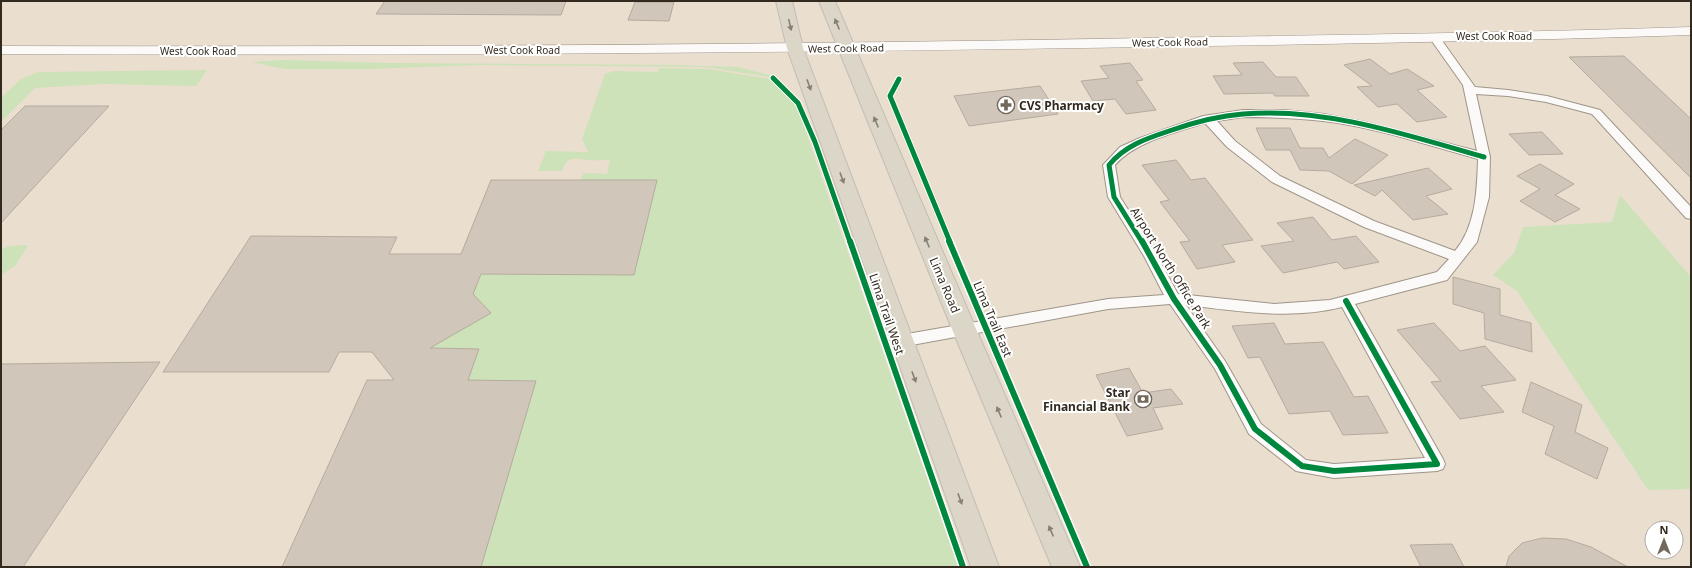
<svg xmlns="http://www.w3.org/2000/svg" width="1692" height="568" font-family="'Noto Sans',sans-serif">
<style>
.green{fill:#cde2b9}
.building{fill:#d0c7ba;stroke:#b4ab9f}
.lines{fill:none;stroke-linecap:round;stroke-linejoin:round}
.minor-casing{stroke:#9e9589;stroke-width:2}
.secondary-casing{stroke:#9e9589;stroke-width:1}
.trunk-casing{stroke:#c3bdb4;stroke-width:2}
.minor{fill:#fcfaf8;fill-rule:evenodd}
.secondary{fill:#fcfaf8;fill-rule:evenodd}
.trunk{fill:#dcd6c8;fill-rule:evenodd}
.cycleway-far1-casing{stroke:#fff;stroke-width:7}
.cycleway-casing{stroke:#fff;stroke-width:9}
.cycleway-far1{stroke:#00873e;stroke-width:5}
.cycleway{stroke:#00873e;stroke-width:6}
.oneway{fill:#888074}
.labels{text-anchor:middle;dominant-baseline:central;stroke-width:4;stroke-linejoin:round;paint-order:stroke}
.far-street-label{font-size:10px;fill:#332a1f;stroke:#fff}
.poi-label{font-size:12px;font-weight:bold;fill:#332a1f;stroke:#fff;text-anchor:start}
.street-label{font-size:12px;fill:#332a1f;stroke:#fff}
</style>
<rect width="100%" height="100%" fill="#eadece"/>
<g class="green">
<path d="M 285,60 L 388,63 L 676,65 L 738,67 L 770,75 L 771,77 L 705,67 L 479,65 L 371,69 L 285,69 L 251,62 Z"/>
<path d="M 659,68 L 708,69 L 771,79 L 796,104 L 958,567 L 481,567 L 536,381 L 468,380 L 430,348 L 491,313 L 473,294 L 481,274 L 634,275 L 657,180 L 581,180 L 583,173 L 607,174 L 610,160 C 603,160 595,161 587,160 C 574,158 566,156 562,171 L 538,171 L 546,151 L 588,152 L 582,139 L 605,74 L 615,71 L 658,72 Z"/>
<path d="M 207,70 L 196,86 L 104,84 L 35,88 L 1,122 L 1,98 L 21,79 L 38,72 Z"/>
<path d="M 1620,195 L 1691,277 L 1691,489 L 1648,490 L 1517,291 L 1493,275 L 1514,253 L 1523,227 L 1612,222 Z"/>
<path d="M 28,245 L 16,265 L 1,275 L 1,250 L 8,246 Z"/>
</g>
<g class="building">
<path d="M 385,1 L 566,1 L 561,15 L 376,14 Z"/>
<path d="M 635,2 L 674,2 L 669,21 L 628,20 Z"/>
<path d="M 1624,56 L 1691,119 L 1691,178 L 1569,57 Z"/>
<path d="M 1370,59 L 1390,74 L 1407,69 L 1434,86 L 1417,90 L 1447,117 L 1417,122 L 1397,104 L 1378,107 L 1357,87 L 1372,86 L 1344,65 Z"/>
<path d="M 1263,62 L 1276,77 L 1296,77 L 1309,96 L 1275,96 L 1273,93 L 1224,94 L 1213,76 L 1242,75 L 1233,63 Z"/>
<path d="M 1130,63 L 1143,80 L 1136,81 L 1156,110 L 1126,114 L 1115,99 L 1093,101 L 1081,81 L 1109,78 L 1100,66 Z"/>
<path d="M 1040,86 L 1058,114 L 969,126 L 954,96 Z"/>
<path d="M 25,106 L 109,106 L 1,223 L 1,130 Z"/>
<path d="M 1256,128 L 1290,128 L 1300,148 L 1323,148 L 1329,158 L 1355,139 L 1388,155 L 1352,184 L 1329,171 L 1300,170 L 1290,150 L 1266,150 Z"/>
<path d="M 1542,132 L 1563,154 L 1529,155 L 1509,134 Z"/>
<path d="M 1176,160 L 1191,180 L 1205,178 L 1253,240 L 1222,245 L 1235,262 L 1197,269 L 1180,242 L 1190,241 L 1160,202 L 1169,200 L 1142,165 Z"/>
<path d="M 1540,164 L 1574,184 L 1555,195 L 1580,209 L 1555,222 L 1520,201 L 1540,189 L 1517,176 Z"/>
<path d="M 1428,168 L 1452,189 L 1426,196 L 1448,214 L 1413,220 L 1382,190 L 1375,196 L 1354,185 Z"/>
<path d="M 491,180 L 657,180 L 634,275 L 481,274 L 473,294 L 491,313 L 430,348 L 479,349 L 468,380 L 536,381 L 481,567 L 282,567 L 367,380 L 394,380 L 372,352 L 339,352 L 329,372 L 163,372 L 251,236 L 397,237 L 389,254 L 461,254 Z"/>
<path d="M 1313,217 L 1332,240 L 1356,236 L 1379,262 L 1344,269 L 1337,262 L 1283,273 L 1261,246 L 1294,241 L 1277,223 Z"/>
<path d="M 1453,277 L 1500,289 L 1500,315 L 1531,323 L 1532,352 L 1485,339 L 1484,313 L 1453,304 Z"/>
<path d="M 1274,323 L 1285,344 L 1323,342 L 1354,397 L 1368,396 L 1388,433 L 1343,435 L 1330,411 L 1289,414 L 1260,357 L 1248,358 L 1232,326 Z"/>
<path d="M 1434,323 L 1460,351 L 1485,346 L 1516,380 L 1481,386 L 1504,412 L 1460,419 L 1431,382 L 1441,381 L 1397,330 Z"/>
<path d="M 160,362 L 23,567 L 1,567 L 1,364 Z"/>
<path d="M 1129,368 L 1143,393 L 1171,389 L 1183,404 L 1153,408 L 1163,429 L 1127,436 L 1096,375 Z"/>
<path d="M 1531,382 L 1582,405 L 1575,432 L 1608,448 L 1597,479 L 1545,454 L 1554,426 L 1522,412 Z"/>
<path d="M 1542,538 L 1566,539 L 1591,547 L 1628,567 L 1506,567 L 1509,556 L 1522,543 Z"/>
<path d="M 1452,544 L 1464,567 L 1421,567 L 1410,545 Z"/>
</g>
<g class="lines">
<defs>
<path id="minor" d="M 1434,34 L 1438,35 L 1475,87 L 1508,90 L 1547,96 L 1600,110 L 1691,207 L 1691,219 L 1686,218 L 1592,114 L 1546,102 L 1508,96 L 1476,94 L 1490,157 L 1489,197 L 1477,242 L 1447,280 L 1355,304 L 1443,459 L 1445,464 L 1443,469 L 1437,471 L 1334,478 L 1296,471 L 1249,434 L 1215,369 L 1170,304 L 1108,309 L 901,347 L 896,345 L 894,341 L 896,337 L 901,335 L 1108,299 L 1164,295 L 1144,256 L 1108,197 L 1103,165 L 1120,147 L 1140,138 L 1203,116 L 1243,110 L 1284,110 L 1324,114 L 1365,122 L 1477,151 L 1463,85 L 1429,37 ZM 1243,117 C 1270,117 1296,118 1323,121 C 1375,127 1427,145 1478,159 C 1477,190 1476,226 1455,251 L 1374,221 L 1280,176 L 1235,141 L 1217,121 ZM 1205,123 L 1227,147 L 1272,182 L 1364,227 L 1449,259 L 1437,272 L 1330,300 L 1274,304 L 1178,294 L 1155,252 L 1120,197 L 1115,165 C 1135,142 1176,132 1205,123 ZM 1186,305 C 1237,311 1291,320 1342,307 L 1425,458 L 1334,464 L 1306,460 L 1261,424 L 1225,361 Z"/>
<path id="secondary" d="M 1691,27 L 1691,35 C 1510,41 1329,44 1148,47 C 765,53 383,56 1,54 L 1,46 C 383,47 765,45 1148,38 C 1329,35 1510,33 1691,27 Z"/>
<g id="trunk">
<path d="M 776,1 L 792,1 L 803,48 L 999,567 L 971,567 L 787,48 Z"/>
<path d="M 819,1 L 835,1 L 976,329 L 1080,567 L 1052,567 L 952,329 Z"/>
</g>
</defs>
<use href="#minor" class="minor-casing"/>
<use href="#secondary" class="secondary-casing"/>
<use href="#trunk" class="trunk-casing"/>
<use href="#minor" class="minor"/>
<use href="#secondary" class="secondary"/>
<use href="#trunk" class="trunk"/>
<defs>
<g id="cycleway-far1">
<path d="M 773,78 L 798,103 L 815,142 L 850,242"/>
<path d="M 899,79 L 890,96 L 950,242"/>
<path d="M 1142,242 L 1114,197 L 1109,165 C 1125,145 1148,138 1172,130 C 1195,122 1218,116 1243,114 C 1324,107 1407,135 1484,157"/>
</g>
<g id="cycleway">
<path d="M 850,241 L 963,567"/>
<path d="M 949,241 L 1087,567"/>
<path d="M 1142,241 L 1174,299 L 1220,365 L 1255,429 L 1302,466 L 1334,471 L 1437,464 L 1346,301"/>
</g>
</defs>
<use href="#cycleway-far1" class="cycleway-far1-casing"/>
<use href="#cycleway" class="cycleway-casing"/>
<use href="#cycleway-far1" class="cycleway-far1"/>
<use href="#cycleway" class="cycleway"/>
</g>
<defs><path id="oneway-solid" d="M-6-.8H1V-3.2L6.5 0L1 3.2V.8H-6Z"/></defs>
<g class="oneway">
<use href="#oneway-solid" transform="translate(837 24) rotate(-113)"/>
<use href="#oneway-solid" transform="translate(790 25) rotate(77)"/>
<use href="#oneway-solid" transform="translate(809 85) rotate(70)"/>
<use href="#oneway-solid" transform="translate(876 122) rotate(-113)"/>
<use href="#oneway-solid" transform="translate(842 178) rotate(70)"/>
<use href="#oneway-solid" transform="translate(927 242) rotate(-113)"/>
<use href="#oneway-solid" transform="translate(914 377) rotate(70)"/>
<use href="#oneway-solid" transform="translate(999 412) rotate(-113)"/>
<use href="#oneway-solid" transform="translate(960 499) rotate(70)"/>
<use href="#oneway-solid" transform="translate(1051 531) rotate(-113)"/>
</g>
<defs>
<symbol id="pharmacy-ring" viewBox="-11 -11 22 22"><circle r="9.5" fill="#fff" stroke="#73695c" stroke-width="1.5"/><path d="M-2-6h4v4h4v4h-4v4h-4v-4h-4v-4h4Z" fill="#73695c"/></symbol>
<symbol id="bank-ring" viewBox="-11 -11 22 22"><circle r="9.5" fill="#fff" stroke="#73695c" stroke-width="1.5"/><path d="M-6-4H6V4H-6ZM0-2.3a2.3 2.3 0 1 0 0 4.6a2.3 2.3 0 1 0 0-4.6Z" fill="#73695c"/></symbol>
</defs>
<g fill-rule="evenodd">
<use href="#pharmacy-ring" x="996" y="95" width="20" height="20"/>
<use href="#bank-ring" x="1133" y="389" width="20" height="20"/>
</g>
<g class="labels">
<g class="far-street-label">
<text x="1494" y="36">West Cook Road</text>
<text transform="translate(1170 42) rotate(-1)">West Cook Road</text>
<text transform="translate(846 48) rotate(-1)">West Cook Road</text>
<text x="522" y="50">West Cook Road</text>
<text x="198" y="51">West Cook Road</text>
</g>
<g class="poi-label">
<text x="1019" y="105">CVS Pharmacy</text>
<text x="1130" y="392" text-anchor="end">Star<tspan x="1130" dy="14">Financial Bank</tspan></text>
</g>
<g class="street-label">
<text transform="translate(1171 268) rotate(58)">Airport North Office Park</text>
<text transform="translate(945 285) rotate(67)">Lima Road</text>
<text transform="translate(887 314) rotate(71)">Lima Trail West</text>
<text transform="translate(993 319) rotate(67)">Lima Trail East</text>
</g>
</g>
<rect width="1692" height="568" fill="none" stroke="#332a1f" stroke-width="4"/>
<g transform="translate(1664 540)"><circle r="19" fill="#ffffff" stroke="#adaaa5"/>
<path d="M0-3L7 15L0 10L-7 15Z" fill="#73695c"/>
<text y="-6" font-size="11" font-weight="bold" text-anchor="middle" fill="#332a1f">N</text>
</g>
</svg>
